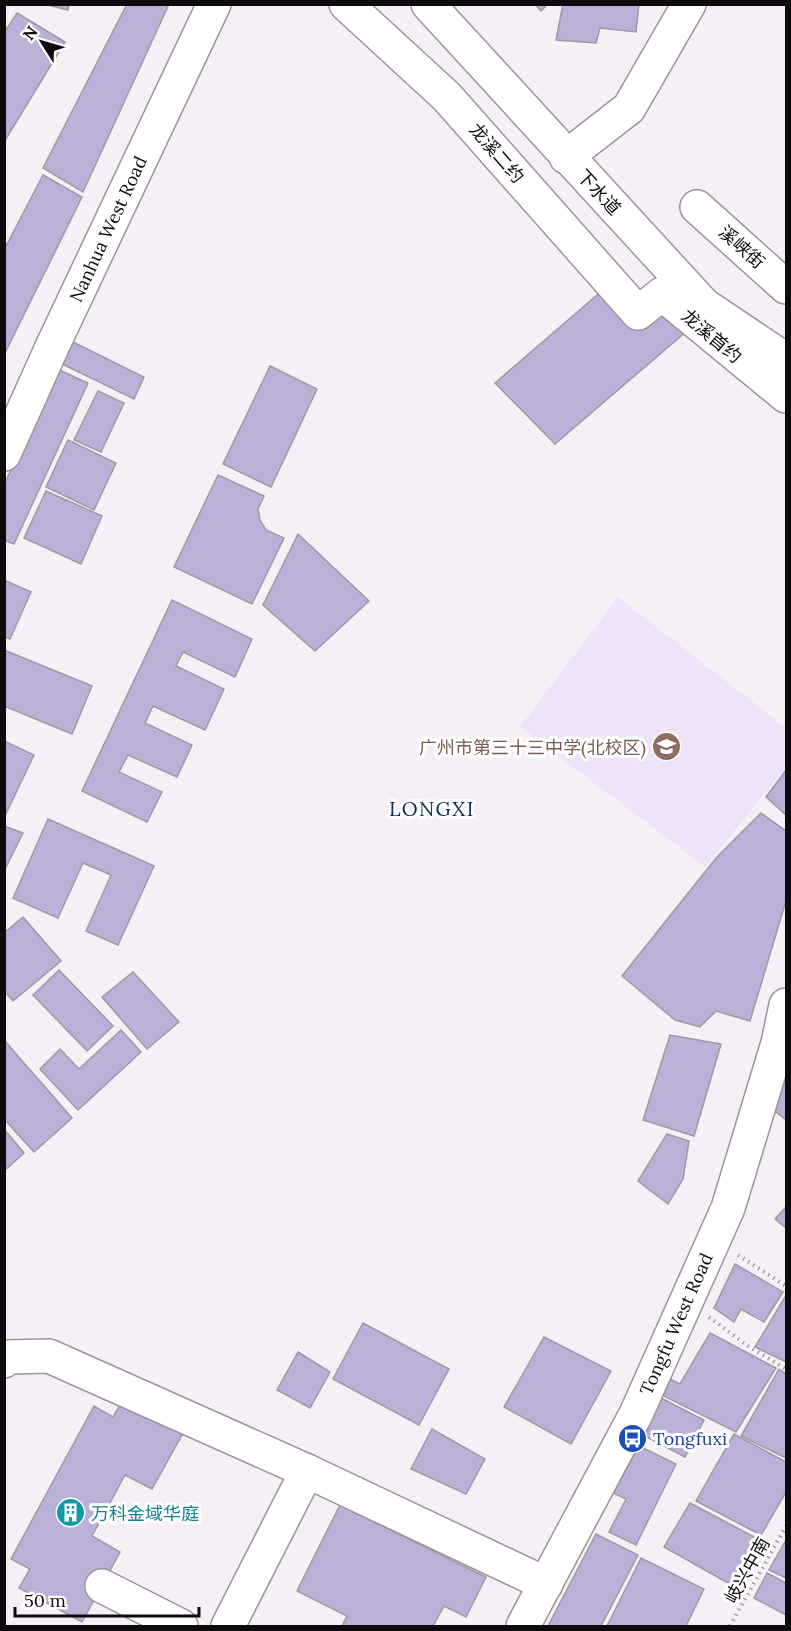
<svg xmlns="http://www.w3.org/2000/svg" width="791" height="1631" font-family="Lora,'Noto Sans SC',serif">
<style>
.education{fill:#eee3f8}
.building{fill:#bab0d8;stroke:#9c9ba2;stroke-width:1.5}
.lines{fill:none;stroke-linecap:round;stroke-linejoin:round}
.minor-casing{stroke:#9b959a;stroke-width:36}
.major-casing{stroke:#9b959a;stroke-width:36}
.path{stroke:#a39ea3;stroke-width:4;stroke-dasharray:1.5 4.5;stroke-linecap:butt}
.minor{stroke:#fff;stroke-width:33}
.major{stroke:#fff;stroke-width:33}
.labels{text-anchor:middle;dominant-baseline:central;stroke-width:6;stroke-linejoin:round;paint-order:stroke}
.street-label{font-size:18px;fill:#0d0b0d;stroke:#fff}
.education-label{font-size:18px;fill:#785e54;stroke:#fff;text-anchor:end}
.transit-label{font-size:18px;fill:#164399;stroke:#fff;text-anchor:start}
.culture-label{font-size:18px;fill:#0d838f;stroke:#fff;text-anchor:start}
.neighbourhood-label{font-size:20px;letter-spacing:1.5px;fill:#042b51;stroke:#fff}
</style>
<rect width="100%" height="100%" fill="#f6f0f6"/>
<path class="education" d="M 618,597 L 786,728 L 786,767 L 705,867 L 520,727 Z"/>
<g class="building">
<path d="M 44,4 L 69,4 L 68,10 Z"/>
<path d="M 127,4 L 169,4 L 83,192 L 43,168 Z"/>
<path d="M 535,4 L 548,4 L 541,11 Z"/>
<path d="M 563,4 L 639,4 L 636,32 L 600,28 L 596,43 L 556,40 Z"/>
<path d="M 17,13 L 65,42 L 4,142 L 4,33 Z"/>
<path d="M 43,175 L 82,197 L 4,355 L 4,250 Z"/>
<path d="M 604,289 L 661,306 L 687,331 L 555,444 L 495,383 Z"/>
<path d="M 71,341 L 144,377 L 134,399 L 60,363 Z"/>
<path d="M 270,366 L 317,389 L 271,487 L 223,464 Z"/>
<path d="M 57,369 L 88,383 L 14,544 L 4,540 L 4,485 Z"/>
<path d="M 98,391 L 124,403 L 101,452 L 74,440 Z"/>
<path d="M 68,440 L 116,463 L 94,510 L 46,487 Z"/>
<path d="M 218,475 L 264,496 L 258,509 L 260,520 L 266,530 L 284,538 L 252,604 L 174,567 Z"/>
<path d="M 46,491 L 102,516 L 81,564 L 24,538 Z"/>
<path d="M 298,534 L 369,601 L 315,651 L 263,605 Z"/>
<path d="M 4,580 L 31,592 L 10,639 L 4,636 Z"/>
<path d="M 172,600 L 252,639 L 235,677 L 183,652 L 176,666 L 224,689 L 205,730 L 153,706 L 145,723 L 192,745 L 177,777 L 128,755 L 119,772 L 162,792 L 147,822 L 82,791 Z"/>
<path d="M 4,650 L 92,686 L 72,734 L 4,706 Z"/>
<path d="M 4,741 L 34,755 L 4,818 Z"/>
<path d="M 786,770 L 786,815 L 766,797 Z"/>
<path d="M 761,813 L 786,831 L 786,901 L 750,1021 L 716,1011 L 700,1027 L 675,1020 L 622,976 L 716,858 Z"/>
<path d="M 48,819 L 154,866 L 118,945 L 86,931 L 111,875 L 83,863 L 58,918 L 13,898 Z"/>
<path d="M 4,826 L 23,833 L 4,871 Z"/>
<path d="M 23,917 L 61,961 L 13,1001 L 4,991 L 4,933 Z"/>
<path d="M 59,970 L 113,1026 L 87,1051 L 33,995 Z"/>
<path d="M 133,972 L 179,1022 L 147,1049 L 102,997 Z"/>
<path d="M 121,1030 L 141,1052 L 78,1110 L 40,1069 L 60,1049 L 79,1069 Z"/>
<path d="M 670,1035 L 721,1044 L 694,1136 L 643,1120 Z"/>
<path d="M 4,1040 L 72,1118 L 34,1152 L 4,1119 Z"/>
<path d="M 786,1063 L 786,1120 L 771,1108 Z"/>
<path d="M 4,1129 L 24,1153 L 4,1171 Z"/>
<path d="M 667,1134 L 689,1141 L 683,1179 L 668,1204 L 638,1181 Z"/>
<path d="M 786,1207 L 786,1228 L 775,1219 Z"/>
<path d="M 735,1264 L 783,1292 L 764,1322 L 741,1309 L 734,1322 L 714,1308 Z"/>
<path d="M 785,1297 L 786,1298 L 786,1362 L 755,1347 Z"/>
<path d="M 363,1323 L 449,1369 L 419,1425 L 333,1379 Z"/>
<path d="M 710,1333 L 776,1368 L 736,1432 L 660,1394 L 668,1378 L 680,1384 Z"/>
<path d="M 544,1337 L 611,1371 L 571,1444 L 504,1407 Z"/>
<path d="M 298,1352 L 330,1372 L 310,1408 L 277,1390 Z"/>
<path d="M 779,1369 L 786,1374 L 786,1458 L 741,1436 Z"/>
<path d="M 126,1394 L 187,1426 L 152,1489 L 125,1475 L 92,1536 L 120,1552 L 82,1622 L 19,1588 L 30,1569 L 11,1559 L 94,1406 L 113,1417 Z"/>
<path d="M 659,1397 L 704,1420 L 685,1457 L 641,1434 Z"/>
<path d="M 432,1429 L 485,1459 L 466,1494 L 411,1469 Z"/>
<path d="M 734,1434 L 786,1462 L 786,1492 L 761,1535 L 696,1501 Z"/>
<path d="M 639,1446 L 676,1464 L 636,1545 L 609,1532 L 626,1499 L 613,1493 Z"/>
<path d="M 690,1503 L 762,1541 L 735,1587 L 664,1547 Z"/>
<path d="M 340,1505 L 486,1577 L 466,1617 L 444,1606 L 433,1626 L 342,1626 L 347,1616 L 297,1591 Z"/>
<path d="M 596,1534 L 638,1555 L 601,1626 L 548,1626 Z"/>
<path d="M 786,1540 L 786,1578 L 769,1570 Z"/>
<path d="M 641,1558 L 704,1589 L 686,1626 L 607,1626 Z"/>
<path d="M 767,1573 L 786,1583 L 786,1615 L 754,1598 Z"/>
</g>
<g class="lines">
<defs>
<g id="minor">
<path d="M 346,4 L 447,97 L 638,313 L 662,294 L 786,396"/>
<path d="M 428,4 L 704,305 L 786,360"/>
<path d="M 566,157 L 629,108 L 689,4"/>
<path d="M 697,207 L 786,287"/>
<path d="M 4,1361 L 7,1357 L 49,1356 L 307,1471"/>
<path d="M 102,1586 L 181,1626"/>
<path d="M 228,1626 L 307,1471 L 546,1584"/>
</g>
<g id="major">
<path d="M 4,454 L 52,347 L 214,4"/>
<path d="M 523,1626 L 636,1414 L 728,1208 L 778,1043 L 786,1005"/>
</g>
</defs>
<use href="#minor" class="minor-casing"/>
<use href="#major" class="major-casing"/>
<g class="path">
<path d="M 738,1255 L 786,1286"/>
<path d="M 709,1317 L 748,1346 L 786,1369"/>
<path d="M 730,1626 L 786,1526"/>
</g>
<use href="#minor" class="minor"/>
<use href="#major" class="major"/>
</g>
<defs>
<symbol id="school-disc" viewBox="-11 -11 22 22"><circle r="9.5" fill="#8d6e63" stroke="#fff"/><path d="M0-5L7-2L0 1L-7-2ZM-4 1L0 2.5L4 1V4Q0 6-4 4Z" fill="#fff"/></symbol>
<symbol id="bus-disc" viewBox="-11 -11 22 22"><circle r="9.5" fill="#1a4fb4" stroke="#fff"/><path d="M-5-6H5V4H4V6H2V4H-2V6H-4V4H-5ZM-3.5-4V0h7V-4ZM-3.5 1.2v1.5H-2V1.2ZM2 1.2v1.5H3.5V1.2Z" fill="#fff"/></symbol>
<symbol id="building-disc" viewBox="-11 -11 22 22"><circle r="9.5" fill="#0f9aa8" stroke="#fff"/><path d="M-4-6H4V6H1V3H-1V6H-4ZM-2.5-4.3h1.7v1.8h-1.7ZM.8-4.3h1.7v1.8H.8ZM-2.5-1h1.7V.8h-1.7ZM.8-1h1.7V.8H.8Z" fill="#fff"/></symbol>
</defs>
<g fill-rule="evenodd">
<use href="#school-disc" x="650" y="730" width="33" height="33"/>
<use href="#bus-disc" x="616" y="1422" width="33" height="33"/>
<use href="#building-disc" x="54" y="1496" width="33" height="33"/>
</g>
<g class="labels">
<g class="street-label">
<text transform="translate(497 153) rotate(49)">龙溪二约</text>
<text transform="translate(599 192) rotate(47)">下水道</text>
<text transform="translate(108 229) rotate(-65)">Nanhua West Road</text>
<text transform="translate(742 247) rotate(42)">溪峡街</text>
<text transform="translate(712 336) rotate(40)">龙溪首约</text>
<text transform="translate(676 1324) rotate(-66)">Tongfu West Road</text>
<text transform="translate(747 1570) rotate(-61)">岐兴中南</text>
</g>
<g class="education-label">
<text x="646" y="747">广州市第三十三中学(北校区)</text>
</g>
<g class="transit-label">
<text x="653" y="1438">Tongfuxi</text>
</g>
<g class="culture-label">
<text x="91" y="1513">万科金域华庭</text>
</g>
<g class="neighbourhood-label">
<text x="432" y="808">LONGXI</text>
</g>
</g>
<rect width="791" height="1631" fill="none" stroke="#0d0b0d" stroke-width="12"/>
<g transform="translate(42 42) rotate(307)" stroke="#ffffff" stroke-width="4.5" paint-order="stroke">
<path d="M0-4.5L10 22L0 15L-10 22Z" fill="#0d0b0d"/>
<text y="-9" font-size="16" font-weight="bold" text-anchor="middle" fill="#0d0b0d">N</text>
</g>
<path d="M15 1607v9h184v-9" fill="none" stroke="#0d0b0d" stroke-width="3"/>
<text x="24" y="1607" font-size="18" fill="#0d0b0d" stroke="#ffffff" stroke-width="4.5" paint-order="stroke">50 m</text>
</svg>
